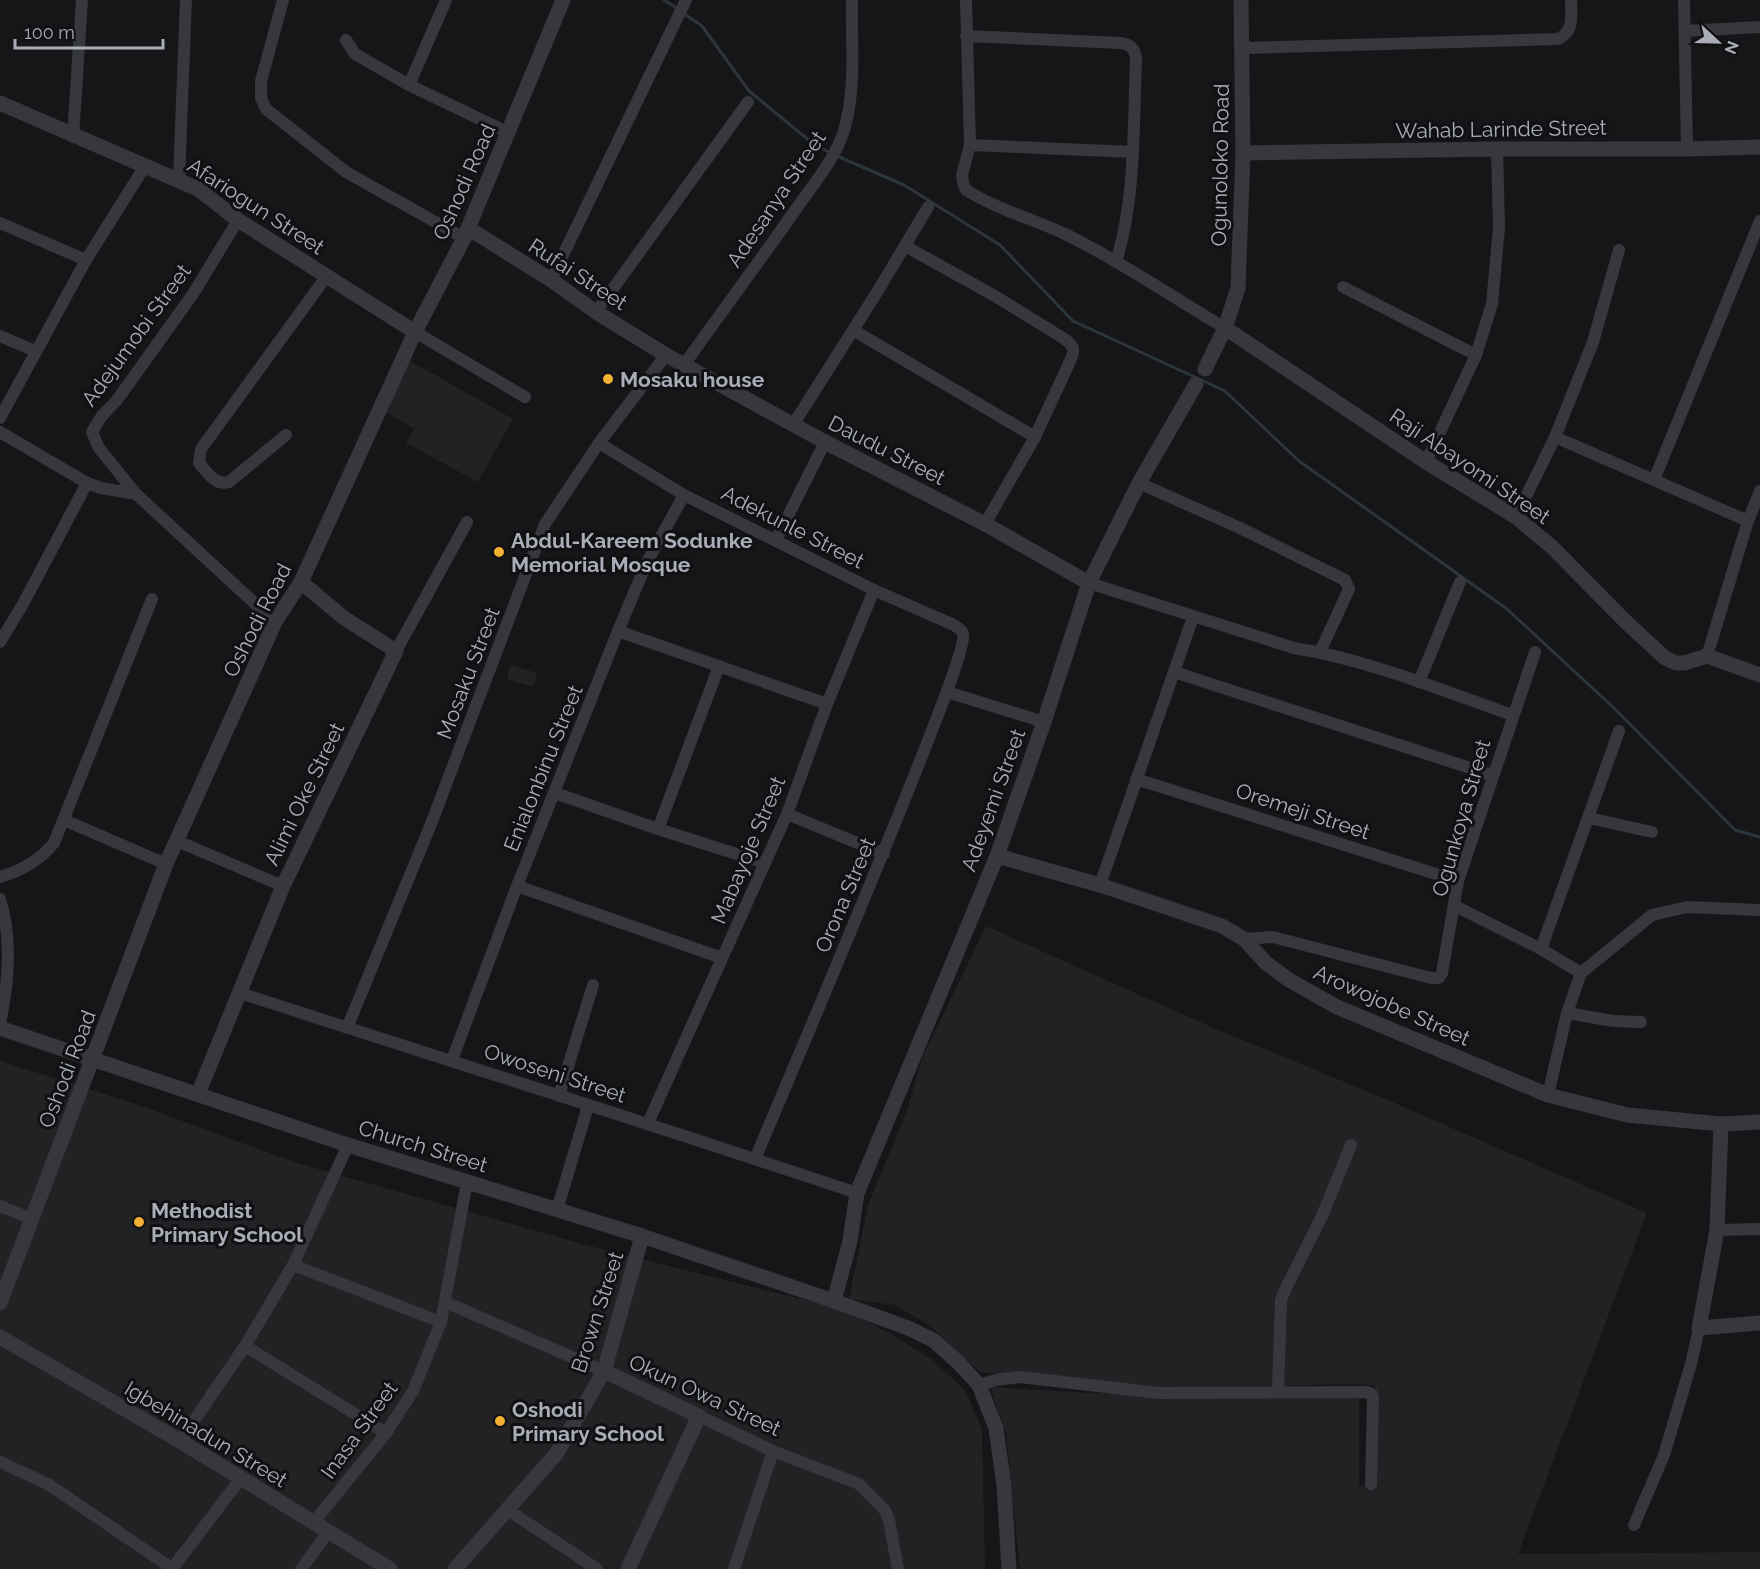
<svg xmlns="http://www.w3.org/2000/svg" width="1760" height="1569" font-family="Raleway,sans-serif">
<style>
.built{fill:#222225}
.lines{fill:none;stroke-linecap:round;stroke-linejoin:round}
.stream{stroke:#2c353c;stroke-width:3}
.minor{stroke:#37383d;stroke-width:12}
.tertiary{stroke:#37383d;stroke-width:15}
.poi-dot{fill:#f2b134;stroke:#111113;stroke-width:2}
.labels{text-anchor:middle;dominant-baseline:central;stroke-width:6;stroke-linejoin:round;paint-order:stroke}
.street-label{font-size:21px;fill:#a8adb8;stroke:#111113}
.poi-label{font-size:21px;font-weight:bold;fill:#a8adb8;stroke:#111113;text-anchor:start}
</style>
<rect width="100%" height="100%" fill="#161618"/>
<g class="built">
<path d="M 405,358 L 513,419 L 478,482 L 406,443 L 414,429 L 385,411 Z"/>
<path d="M 511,665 L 537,673 L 533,687 L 507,679 Z"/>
<path d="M 986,926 L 1209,1026 L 1374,1094 L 1647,1213 L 1518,1554 L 1760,1552 L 1760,1569 L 1020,1569 L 1006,1433 L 990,1387 L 1088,1393 L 1359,1398 L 1359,1485 L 1374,1487 L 1375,1385 L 1346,1384 L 1104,1390 L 1015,1374 L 981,1373 L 929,1325 L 895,1305 L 849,1299 L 868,1205 L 907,1110 L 922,1058 Z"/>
<path d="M 0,1061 L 136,1104 L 294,1162 L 586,1245 L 841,1309 L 893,1335 L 931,1359 L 965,1390 L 982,1429 L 985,1569 L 0,1569 Z"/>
</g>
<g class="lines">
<g class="stream">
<path d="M 664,0 L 678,9"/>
<path d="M 683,13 L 702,26 L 749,91 L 816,146 L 831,153"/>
<path d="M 837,156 L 904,185 L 1000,245 L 1073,321 L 1225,391 L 1299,461 L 1507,609 L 1615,709 L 1735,830 L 1760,837"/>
</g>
<g class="minor">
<path d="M 283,0 L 261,81 L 261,98 L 266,109 L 346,172 L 464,238"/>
<path d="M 966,0 L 970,145 L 962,175 L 963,183 L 966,190 C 998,210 1034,219 1067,235 C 1122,262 1172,297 1225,328"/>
<path d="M 1684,0 L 1687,149"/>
<path d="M 1685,31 L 1760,27"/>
<path d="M 966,36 L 1120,43 C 1131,44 1136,50 1136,61 C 1133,128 1136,197 1116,262"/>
<path d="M 346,40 L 355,54 L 409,85 L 509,133"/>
<path d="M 1243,48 L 1558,39 C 1575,31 1571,16 1571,0"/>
<path d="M 409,85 L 446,0"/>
<path d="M 73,137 L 82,0"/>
<path d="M 970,145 L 1133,152"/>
<path d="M 179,180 L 186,0"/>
<path d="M 238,220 L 193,294 L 117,400 L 101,417 L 92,432 L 99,448 L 136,494 L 275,622"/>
<path d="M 0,223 L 86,260"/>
<path d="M 905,246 L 995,296 L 1063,338 C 1072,344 1076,349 1071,359 L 1035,437 L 985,524"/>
<path d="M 551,280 L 686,0"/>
<path d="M 1343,287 L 1476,355"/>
<path d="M 596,312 L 748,102"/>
<path d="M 853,330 L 1035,437"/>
<path d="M 415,332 L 525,397"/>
<path d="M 0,336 L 35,351"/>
<path d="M 684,365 C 721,313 759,262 796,209 C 814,183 839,155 846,123 C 856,83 851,41 852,0"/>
<path d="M 0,418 L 86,260 L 145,166"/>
<path d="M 793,425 L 879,289 L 928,207"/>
<path d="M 0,432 L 87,483"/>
<path d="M 286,435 L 229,482 C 215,486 207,472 199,463 L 201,449 L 326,277"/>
<path d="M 1555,437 L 1748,521"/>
<path d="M 599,443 L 684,495 L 874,590 L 954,625 C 957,627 962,630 963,634 C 966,646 935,722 929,738 C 874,879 814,1019 755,1159"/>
<path d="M 1426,462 L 1476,355 L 1492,304 L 1499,228 L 1497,149"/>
<path d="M 1654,480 L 1760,221"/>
<path d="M 1139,483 L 1240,528 L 1345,580 L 1349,589 L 1320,652"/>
<path d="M 1516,517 L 1555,437 L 1593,342 L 1619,250"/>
<path d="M 776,540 L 825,442"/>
<path d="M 1089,583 L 1294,648 C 1369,660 1441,690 1512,715"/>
<path d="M 618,631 L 827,704"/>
<path d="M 0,642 L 23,604 L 87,483 L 101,488 L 136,494"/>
<path d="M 396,651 L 467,522"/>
<path d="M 1707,656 L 1748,521 L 1760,491"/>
<path d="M 1174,672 L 1492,775"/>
<path d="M 1419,682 L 1460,582"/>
<path d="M 947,692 L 1044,722"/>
<path d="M 1136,779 L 1458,881"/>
<path d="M 555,793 L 658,829 L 765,863"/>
<path d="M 787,814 L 884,854"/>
<path d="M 1589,818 L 1652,832"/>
<path d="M 64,820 L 166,864"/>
<path d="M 658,829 L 719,666"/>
<path d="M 177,841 L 283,886"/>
<path d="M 0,877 C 21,871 40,860 54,843 L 152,599"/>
<path d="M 1100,885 L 1193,617"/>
<path d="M 517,886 L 722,958"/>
<path d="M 0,899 C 12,938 9,982 0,1023"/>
<path d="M 1455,906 L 1541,949 L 1581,973"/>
<path d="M 1244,939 L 1273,937 L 1431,978 L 1439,978 L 1442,973 L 1458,881 L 1535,652"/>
<path d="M 1541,949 L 1619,731"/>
<path d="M 240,993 C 446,1060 652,1124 857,1193"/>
<path d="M 1567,1013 L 1613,1021 L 1641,1022"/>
<path d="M 347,1028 L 431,824 L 545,524 L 599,443 L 666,355"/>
<path d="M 452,1060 L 517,886 L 618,631 L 647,562 L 684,495"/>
<path d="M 1548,1095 L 1567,1013 L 1581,973 L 1652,915 L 1687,907 L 1760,910"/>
<path d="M 559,1096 L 593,985"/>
<path d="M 648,1123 L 787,814 L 827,704 L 874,590"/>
<path d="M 0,1206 L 32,1219"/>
<path d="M 557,1210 L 588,1106"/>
<path d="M 1717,1230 L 1760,1229"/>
<path d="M 293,1265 L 441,1322"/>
<path d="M 445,1302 L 604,1371"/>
<path d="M 245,1346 L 386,1433"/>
<path d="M 979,1385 L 996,1380 L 1019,1377 L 1159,1393 L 1367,1392 L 1372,1394 L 1373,1399 L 1371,1484"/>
<path d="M 1278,1391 L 1281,1300 L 1287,1286 L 1322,1216 L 1351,1145"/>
<path d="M 699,1416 L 773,1451 L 859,1484 L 884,1509 L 889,1520 L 898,1569"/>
<path d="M 180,1441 L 245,1346 L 293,1265 L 348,1145"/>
<path d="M 0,1462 L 48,1484 L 173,1569"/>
<path d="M 508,1510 L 597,1569"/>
<path d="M 314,1522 L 386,1433 L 413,1391 L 441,1322 L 467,1182"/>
<path d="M 1634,1525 L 1664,1455 L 1691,1364 L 1699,1328"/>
<path d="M 172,1569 L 241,1478"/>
<path d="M 301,1569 L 329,1531"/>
<path d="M 734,1569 L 773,1451"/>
</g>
<g class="tertiary">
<path d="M 0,103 L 198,189 L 238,220 L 415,332"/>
<path d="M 1243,153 L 1497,149 L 1687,149 L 1760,147"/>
<path d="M 468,228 L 551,280 L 596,312 L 666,355 L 825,442 L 985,524 L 1089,583"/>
<path d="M 1225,328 L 1426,462 L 1516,517 L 1552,547 L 1625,621 L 1665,658 L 1676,663 L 1684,663 L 1707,656 L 1760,675"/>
<path d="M 1205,369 L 1225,328 L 1238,288 L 1243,153 L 1241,0"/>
<path d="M 997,856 L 1100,885 L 1222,926 L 1244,939 L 1266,963 L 1289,980 L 1337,1007 L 1548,1095 L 1627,1115 L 1721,1124 L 1760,1122"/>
<path d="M 0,1028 L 348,1145 L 642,1236 L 834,1301 L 908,1328 L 933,1340 L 958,1362 L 979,1385 L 996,1428 L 1004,1486 L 1009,1569"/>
<path d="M 198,1094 L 283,886 L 396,651 L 344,618 L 301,582"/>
<path d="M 1721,1124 L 1717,1230 L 1699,1328 L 1760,1323"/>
<path d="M 834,1301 L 850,1241 L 857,1193 L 997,856 L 1044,722 L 1089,583 L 1139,483 L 1196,384"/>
<path d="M 0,1303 L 166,864 L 275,622 L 301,582 L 415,332 L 464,238 L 563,0"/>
<path d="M 0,1337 L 180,1441 L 390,1569"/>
<path d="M 604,1371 L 699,1416 L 628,1569"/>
<path d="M 455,1569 L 556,1454 L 604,1371 L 642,1236"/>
</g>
</g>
<g class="poi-dot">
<circle cx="608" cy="379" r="6"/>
<circle cx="499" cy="552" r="6"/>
<circle cx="139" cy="1222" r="6"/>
<circle cx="500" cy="1421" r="6"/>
</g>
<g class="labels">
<g class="street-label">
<text transform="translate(1501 129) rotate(-1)">Wahab Larinde Street</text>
<text transform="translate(1220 165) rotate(-89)">Ogunoloko Road</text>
<text transform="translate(464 182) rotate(-66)">Oshodi Road</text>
<text transform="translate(776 199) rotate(-56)">Adesanya Street</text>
<text transform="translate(256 206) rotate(33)">Afariogun Street</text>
<text transform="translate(578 274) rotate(33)">Rufai Street</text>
<text transform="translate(136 335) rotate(-54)">Adejumobi Street</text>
<text transform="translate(887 450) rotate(27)">Daudu Street</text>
<text transform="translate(1470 466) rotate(34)">Raji Abayomi Street</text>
<text transform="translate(793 527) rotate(27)">Adekunle Street</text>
<text transform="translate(257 620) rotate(-63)">Oshodi Road</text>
<text transform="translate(468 673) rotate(-69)">Mosaku Street</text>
<text transform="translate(543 768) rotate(-68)">Enialonbinu Street</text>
<text transform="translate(304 794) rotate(-64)">Alimi Oke Street</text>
<text transform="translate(993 800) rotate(-70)">Adeyemi Street</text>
<text transform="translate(1303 811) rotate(18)">Oremeji Street</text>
<text transform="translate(1461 818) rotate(-74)">Ogunkoya Street</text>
<text transform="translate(748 850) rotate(-67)">Mabayoje Street</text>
<text transform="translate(845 895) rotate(-67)">Orona Street</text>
<text transform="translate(1392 1005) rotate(24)">Arowojobe Street</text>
<text transform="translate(67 1069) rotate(-69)">Oshodi Road</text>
<text transform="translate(555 1073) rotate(18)">Owoseni Street</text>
<text transform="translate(423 1146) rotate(17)">Church Street</text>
<text transform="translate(597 1312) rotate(-72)">Brown Street</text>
<text transform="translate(705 1395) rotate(25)">Okun Owa Street</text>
<text transform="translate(359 1430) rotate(-54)">Inasa Street</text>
<text transform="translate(206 1434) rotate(31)">Igbehinadun Street</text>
</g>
<g class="poi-label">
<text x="620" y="379">Mosaku house</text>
<text x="511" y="540">Abdul-Kareem Sodunke<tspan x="511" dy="24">Memorial Mosque</tspan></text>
<text x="151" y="1210">Methodist<tspan x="151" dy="24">Primary School</tspan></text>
<text x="512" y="1409">Oshodi<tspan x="512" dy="24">Primary School</tspan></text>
</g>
</g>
<g transform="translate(1718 42) rotate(112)" stroke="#111113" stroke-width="4.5" paint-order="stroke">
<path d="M0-4.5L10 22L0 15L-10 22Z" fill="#a8adb8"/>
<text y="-9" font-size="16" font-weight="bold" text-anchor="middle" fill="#a8adb8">N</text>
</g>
<path d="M15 39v9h148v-9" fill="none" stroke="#a8adb8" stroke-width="3"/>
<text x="24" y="39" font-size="18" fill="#a8adb8" stroke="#111113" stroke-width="4.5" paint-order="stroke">100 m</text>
</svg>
